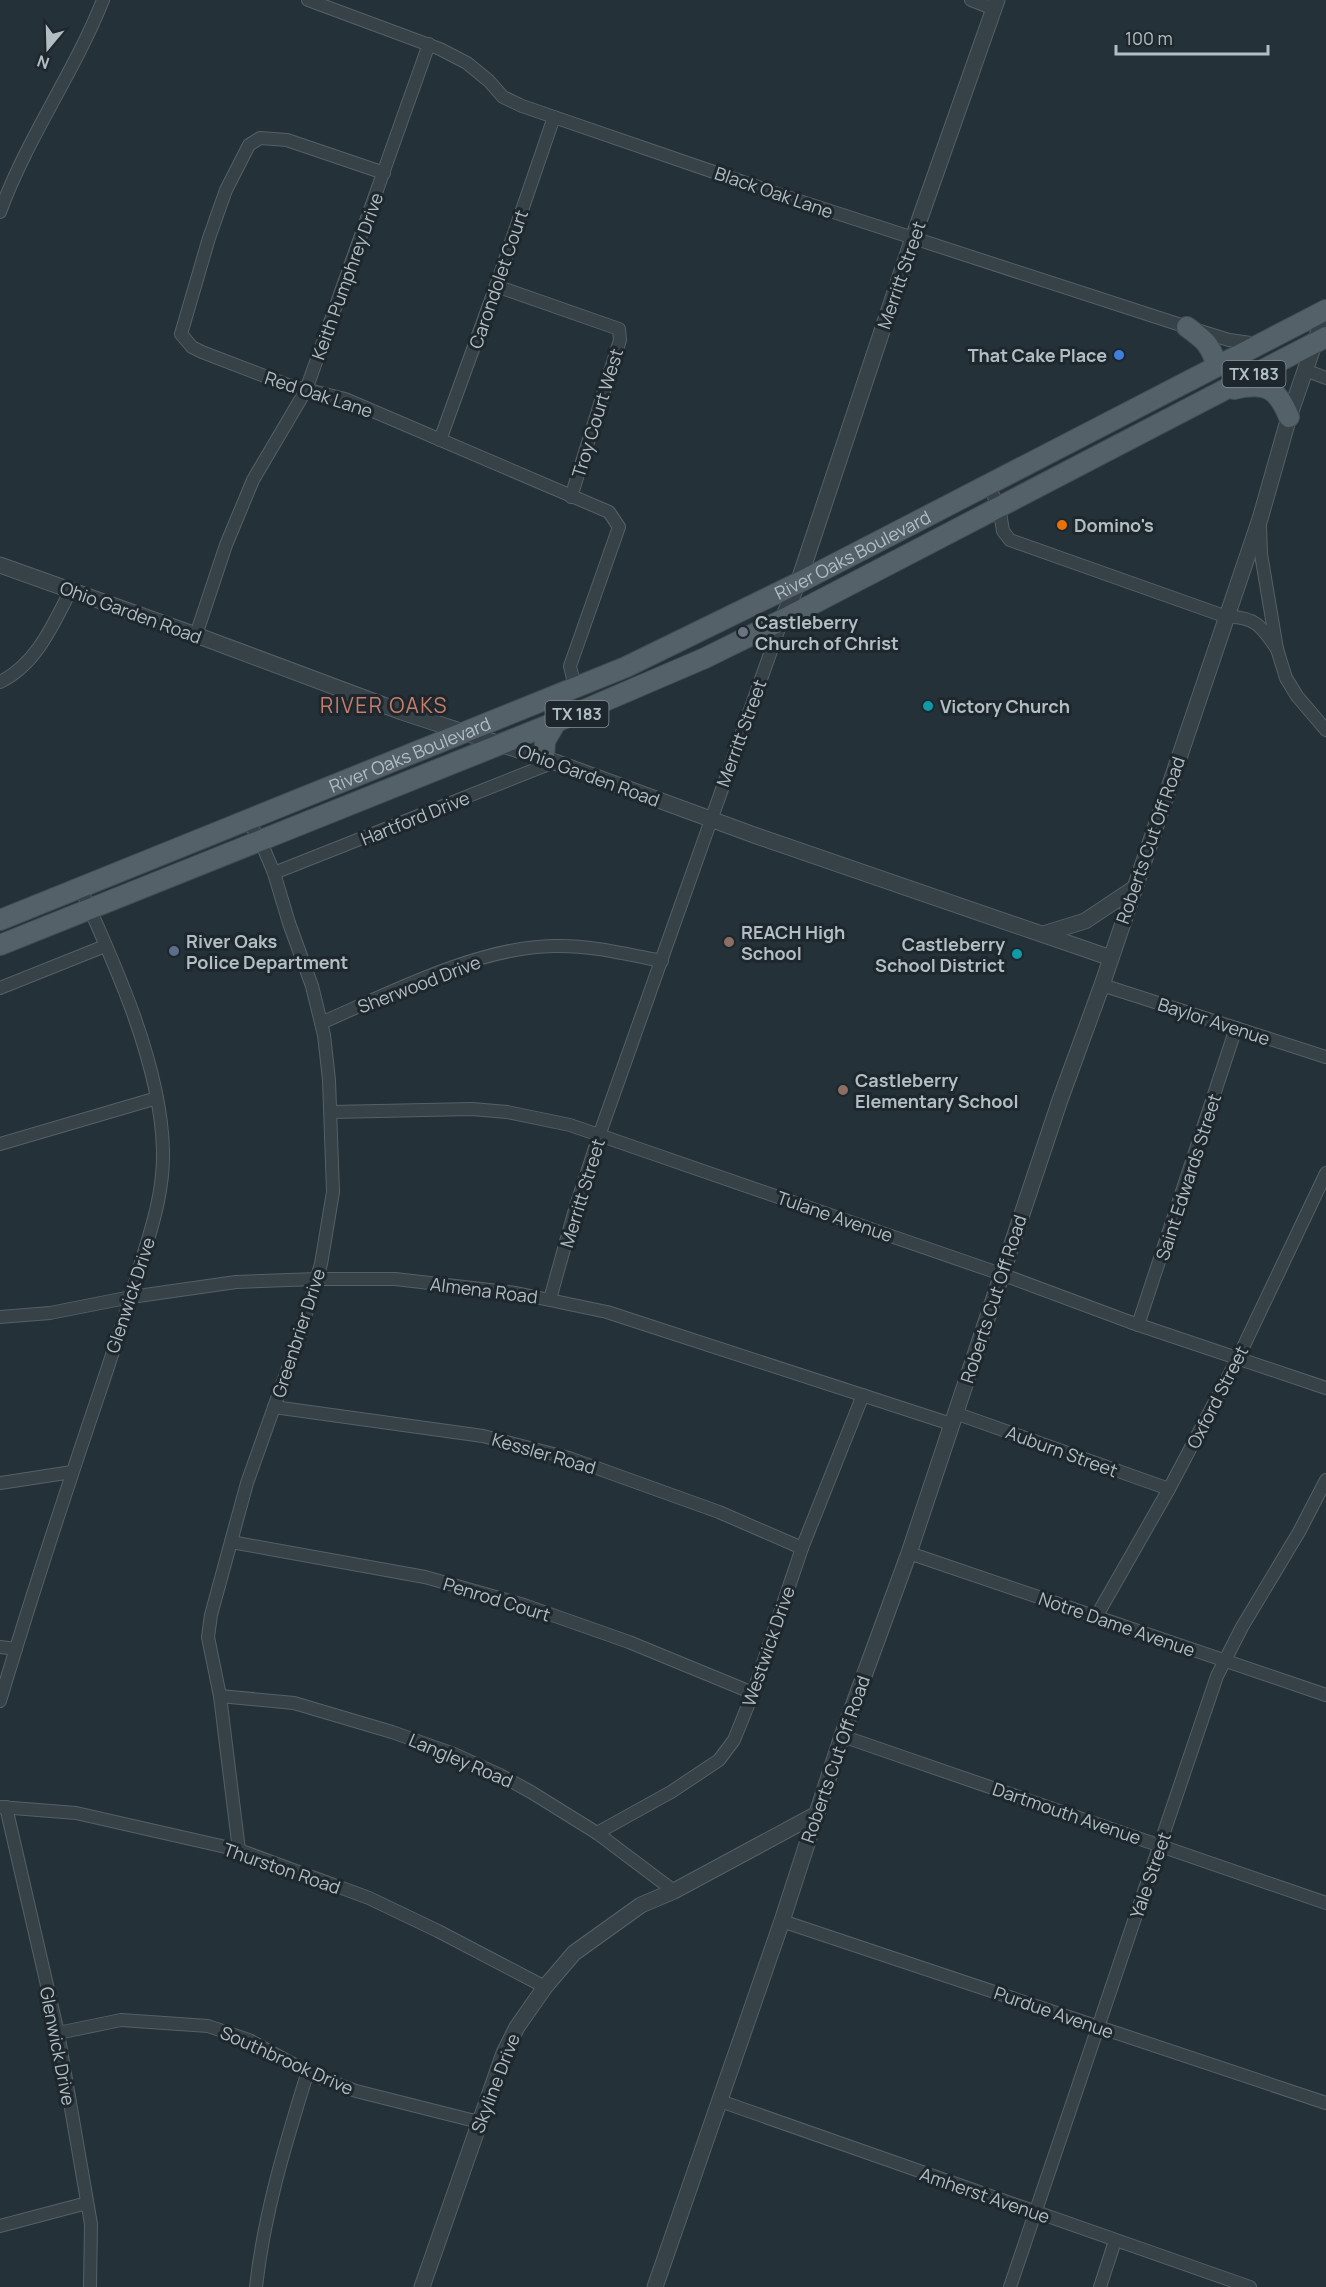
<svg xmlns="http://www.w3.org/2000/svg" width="1326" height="2287" font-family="Manrope,sans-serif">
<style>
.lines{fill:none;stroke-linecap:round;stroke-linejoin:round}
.minor-casing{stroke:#556066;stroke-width:14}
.tertiary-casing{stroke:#556066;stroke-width:17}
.primary-casing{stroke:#444e54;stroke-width:22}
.minor{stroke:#374248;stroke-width:12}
.tertiary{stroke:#374248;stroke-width:15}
.primary{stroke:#556168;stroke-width:20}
.shop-dot{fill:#3f7fe0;stroke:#1d272d;stroke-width:2}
.food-dot{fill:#e8710a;stroke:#1d272d;stroke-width:2}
.worship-dot{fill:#6b7280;stroke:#1d272d;stroke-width:2}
.culture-dot{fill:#0f9aa8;stroke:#1d272d;stroke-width:2}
.education-dot{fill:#8d6e63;stroke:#1d272d;stroke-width:2}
.service-dot{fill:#5c6f8a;stroke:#1d272d;stroke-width:2}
.labels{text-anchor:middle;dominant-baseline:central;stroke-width:6;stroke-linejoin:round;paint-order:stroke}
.shield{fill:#1d272d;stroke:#859097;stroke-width:1.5}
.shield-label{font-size:16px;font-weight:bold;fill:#b2bdc4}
.street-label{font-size:18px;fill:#b2bdc4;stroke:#1d272d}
.poi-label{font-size:18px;font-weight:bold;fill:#b2bdc4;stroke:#1d272d;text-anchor:start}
.quarter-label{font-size:21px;letter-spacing:1.5px;fill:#c87e69;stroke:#1d272d}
</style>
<rect width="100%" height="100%" fill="#243138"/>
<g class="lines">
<defs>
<g id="minor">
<path d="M 308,0 L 440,49 L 467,63 L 489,81 L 503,97 L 522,106 L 772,192 L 1187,327 L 1229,340 L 1258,344"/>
<path d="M 971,0 L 994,9"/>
<path d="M 384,173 L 287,140 L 260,138 L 249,145 L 226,190 L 209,238 L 181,334 L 192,347 L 202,352 L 288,385 L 345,399 L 609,512 L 619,527 L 570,666 L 575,687"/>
<path d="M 0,212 C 27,138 74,73 103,0"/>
<path d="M 496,286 L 619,329 L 620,340 L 571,497"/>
<path d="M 1305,370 L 1326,378"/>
<path d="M 440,440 L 496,286 L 554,117"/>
<path d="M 987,484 L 999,506 L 1003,531 L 1010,540 L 1227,617 C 1255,616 1262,627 1277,649"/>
<path d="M 1260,526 L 1261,554 L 1277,649 L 1286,678 L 1297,696 L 1326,730"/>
<path d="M 196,635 L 226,545 L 253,480 L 306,390 L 429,44"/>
<path d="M 0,682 C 37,664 53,624 71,590"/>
<path d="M 274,873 L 554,762"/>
<path d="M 1102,985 L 1326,1057"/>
<path d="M 0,988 L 105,946"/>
<path d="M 321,1023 C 390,993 478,947 554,946 C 590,945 626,954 662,961"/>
<path d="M 331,1112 L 472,1109 L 507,1112 L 570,1125 L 1001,1274 L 1130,1322 L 1326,1388"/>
<path d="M 0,1144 L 157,1098"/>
<path d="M 550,1299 L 576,1206 L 600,1133 L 782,620"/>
<path d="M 0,1317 L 50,1313 L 131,1297 L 236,1282 L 316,1279 L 395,1279 L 516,1293 L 607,1312 L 951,1424"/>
<path d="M 1138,1325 L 1236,1028"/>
<path d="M 274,1407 L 483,1436 L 569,1458 L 719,1512 L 802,1548"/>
<path d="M 955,1413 L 1169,1489"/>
<path d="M 0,1483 L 72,1472"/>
<path d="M 231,1542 L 425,1577 L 524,1605 L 629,1642 L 753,1693"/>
<path d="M 909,1553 L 1326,1695"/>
<path d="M 1096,1617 L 1169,1489 L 1238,1358 L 1326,1173"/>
<path d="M 0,1647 L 16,1649"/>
<path d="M 220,1696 L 294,1703 L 392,1732 L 454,1754 L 500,1775 L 531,1792 L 597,1833 L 674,1891"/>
<path d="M 0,1701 C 32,1594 67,1488 103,1382 C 117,1340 131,1298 143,1256 C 154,1221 164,1187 163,1150 C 161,1065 115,964 80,887"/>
<path d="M 842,1736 L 1326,1903"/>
<path d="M 0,1807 L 76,1813 L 239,1850 L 369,1898 L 438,1931 L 545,1987"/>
<path d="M 6,1807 L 58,2033 L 91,2224 L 90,2287"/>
<path d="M 597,1833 L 671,1792 L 719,1760 L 734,1740 L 753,1693 L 802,1548 L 863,1395"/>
<path d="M 239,1850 L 220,1696 L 208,1637 L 211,1615 L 247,1483 L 299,1337 L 321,1264 L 333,1192 L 329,1080 L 324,1035 L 312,986 L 289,923 L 274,873 L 261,842 L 247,819"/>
<path d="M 782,1921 L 1326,2103"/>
<path d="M 58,2033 L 121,2020 L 208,2026 L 249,2040 L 313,2075 L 356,2091 L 479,2122"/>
<path d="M 720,2101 L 1250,2287"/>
<path d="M 0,2226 L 87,2203"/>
<path d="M 256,2287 C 264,2213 286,2142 308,2071"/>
<path d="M 1010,2287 L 1217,1676 L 1242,1627 L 1299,1532 L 1326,1480"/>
<path d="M 1100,2287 L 1115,2241"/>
</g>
<g id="tertiary">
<path d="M 0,565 L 196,635 L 402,712 L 555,762 L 754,835 L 1111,958"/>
<path d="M 782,620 L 798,583 L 913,238 L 997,0"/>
<path d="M 1043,934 L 1085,921 L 1133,889"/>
<path d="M 422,2287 L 504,2053 L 517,2027 L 545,1987 L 574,1953 L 641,1905 L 674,1891 L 815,1815"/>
<path d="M 655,2287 L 782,1921 L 842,1736 L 909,1553 L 1060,1100 L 1102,985 L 1260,519 L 1289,417 L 1326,310"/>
</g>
<g id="primary">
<path d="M 1187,327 C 1206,341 1210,344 1217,366"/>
<path d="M 1234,389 C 1265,382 1277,387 1289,417"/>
<path d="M 544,758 L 545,741 L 556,722"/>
<path id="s1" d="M 0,920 L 626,667 L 798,583 L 1326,310"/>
<path d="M 0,945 L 556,722 L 705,658 L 782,620 L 1326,337"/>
</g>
</defs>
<use href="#minor" class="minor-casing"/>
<use href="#tertiary" class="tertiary-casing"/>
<use href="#primary" class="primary-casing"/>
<use href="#minor" class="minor"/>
<use href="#tertiary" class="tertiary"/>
<use href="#primary" class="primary"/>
</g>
<circle class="shop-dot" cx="1119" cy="355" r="6"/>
<circle class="food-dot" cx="1062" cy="525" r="6"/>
<circle class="worship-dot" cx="743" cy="632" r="6"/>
<g class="culture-dot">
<circle cx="928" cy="706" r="6"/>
<circle cx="1017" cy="954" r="6"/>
</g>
<g class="education-dot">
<circle cx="729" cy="942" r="6"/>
<circle cx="843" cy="1090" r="6"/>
</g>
<circle class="service-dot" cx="174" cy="951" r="6"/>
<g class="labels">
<g class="shield">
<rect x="1222.5" y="361" width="63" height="26" rx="4.5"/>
<rect x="545.5" y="701" width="63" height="26" rx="4.5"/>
</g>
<g class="shield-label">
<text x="1254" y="374">TX 183</text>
<text x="577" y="714">TX 183</text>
</g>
<g class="street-label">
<text transform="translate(774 192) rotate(19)">Black Oak Lane</text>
<text transform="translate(901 275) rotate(-71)">Merritt Street</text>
<text transform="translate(347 276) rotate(-70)">Keith Pumphrey Drive</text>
<text transform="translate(498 279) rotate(-71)">Carondolet Court</text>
<text transform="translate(319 394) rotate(18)">Red Oak Lane</text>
<text transform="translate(597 413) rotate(-73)">Troy Court West</text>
<text stroke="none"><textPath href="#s1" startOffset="928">River Oaks Boulevard</textPath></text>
<text transform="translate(131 612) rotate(20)">Ohio Garden Road</text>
<text transform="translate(741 733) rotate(-70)">Merritt Street</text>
<text stroke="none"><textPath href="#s1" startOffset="442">River Oaks Boulevard</textPath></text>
<text transform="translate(589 775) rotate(20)">Ohio Garden Road</text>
<text transform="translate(415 818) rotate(-22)">Hartford Drive</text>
<text transform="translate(1150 840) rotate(-71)">Roberts Cut Off Road</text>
<text transform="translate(419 984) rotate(-21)">Sherwood Drive</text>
<text transform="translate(1214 1021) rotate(18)">Baylor Avenue</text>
<text transform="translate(1188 1177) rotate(-72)">Saint Edwards Street</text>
<text transform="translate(582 1193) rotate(-73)">Merritt Street</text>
<text transform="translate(835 1216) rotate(19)">Tulane Avenue</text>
<text transform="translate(484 1290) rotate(7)">Almena Road</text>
<text transform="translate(130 1295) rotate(-72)">Glenwick Drive</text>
<text transform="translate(993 1299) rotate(-72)">Roberts Cut Off Road</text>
<text transform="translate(298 1333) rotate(-72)">Greenbrier Drive</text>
<text transform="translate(1217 1397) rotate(-63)">Oxford Street</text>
<text transform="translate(1062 1451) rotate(20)">Auburn Street</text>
<text transform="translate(544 1453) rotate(16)">Kessler Road</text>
<text transform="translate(497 1599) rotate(17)">Penrod Court</text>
<text transform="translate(1117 1624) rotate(19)">Notre Dame Avenue</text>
<text transform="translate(768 1646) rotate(-71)">Westwick Drive</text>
<text transform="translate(835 1759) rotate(-71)">Roberts Cut Off Road</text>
<text transform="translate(461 1760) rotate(23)">Langley Road</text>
<text transform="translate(1067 1813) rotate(19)">Dartmouth Avenue</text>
<text transform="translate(282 1868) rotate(19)">Thurston Road</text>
<text transform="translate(1150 1875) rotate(-71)">Yale Street</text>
<text transform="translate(1054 2012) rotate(19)">Purdue Avenue</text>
<text transform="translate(58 2046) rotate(79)">Glenwick Drive</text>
<text transform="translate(287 2060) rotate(24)">Southbrook Drive</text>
<text transform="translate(495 2083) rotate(-69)">Skyline Drive</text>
<text transform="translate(985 2195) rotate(19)">Amherst Avenue</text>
</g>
<g class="poi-label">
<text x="1107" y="355" text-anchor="end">That Cake Place</text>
<text x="1074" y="525">Domino's</text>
<text x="755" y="622">Castleberry<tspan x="755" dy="21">Church of Christ</tspan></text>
<text x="940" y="706">Victory Church</text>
<text x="741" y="932">REACH High<tspan x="741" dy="21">School</tspan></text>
<text x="186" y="941">River Oaks<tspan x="186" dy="21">Police Department</tspan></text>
<text x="1005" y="944" text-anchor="end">Castleberry<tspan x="1005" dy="21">School District</tspan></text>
<text x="855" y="1080">Castleberry<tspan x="855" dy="21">Elementary School</tspan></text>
</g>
<g class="quarter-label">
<text x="384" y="705">RIVER OAKS</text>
</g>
</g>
<g transform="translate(48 48) rotate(199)" stroke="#1d272d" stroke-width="4.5" paint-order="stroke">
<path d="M0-4.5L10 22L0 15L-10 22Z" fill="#b2bdc4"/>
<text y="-9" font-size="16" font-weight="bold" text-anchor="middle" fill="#b2bdc4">N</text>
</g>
<path d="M1116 45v9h152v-9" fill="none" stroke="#b2bdc4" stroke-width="3"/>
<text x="1125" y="45" font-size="18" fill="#b2bdc4" stroke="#1d272d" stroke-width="4.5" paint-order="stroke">100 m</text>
</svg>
